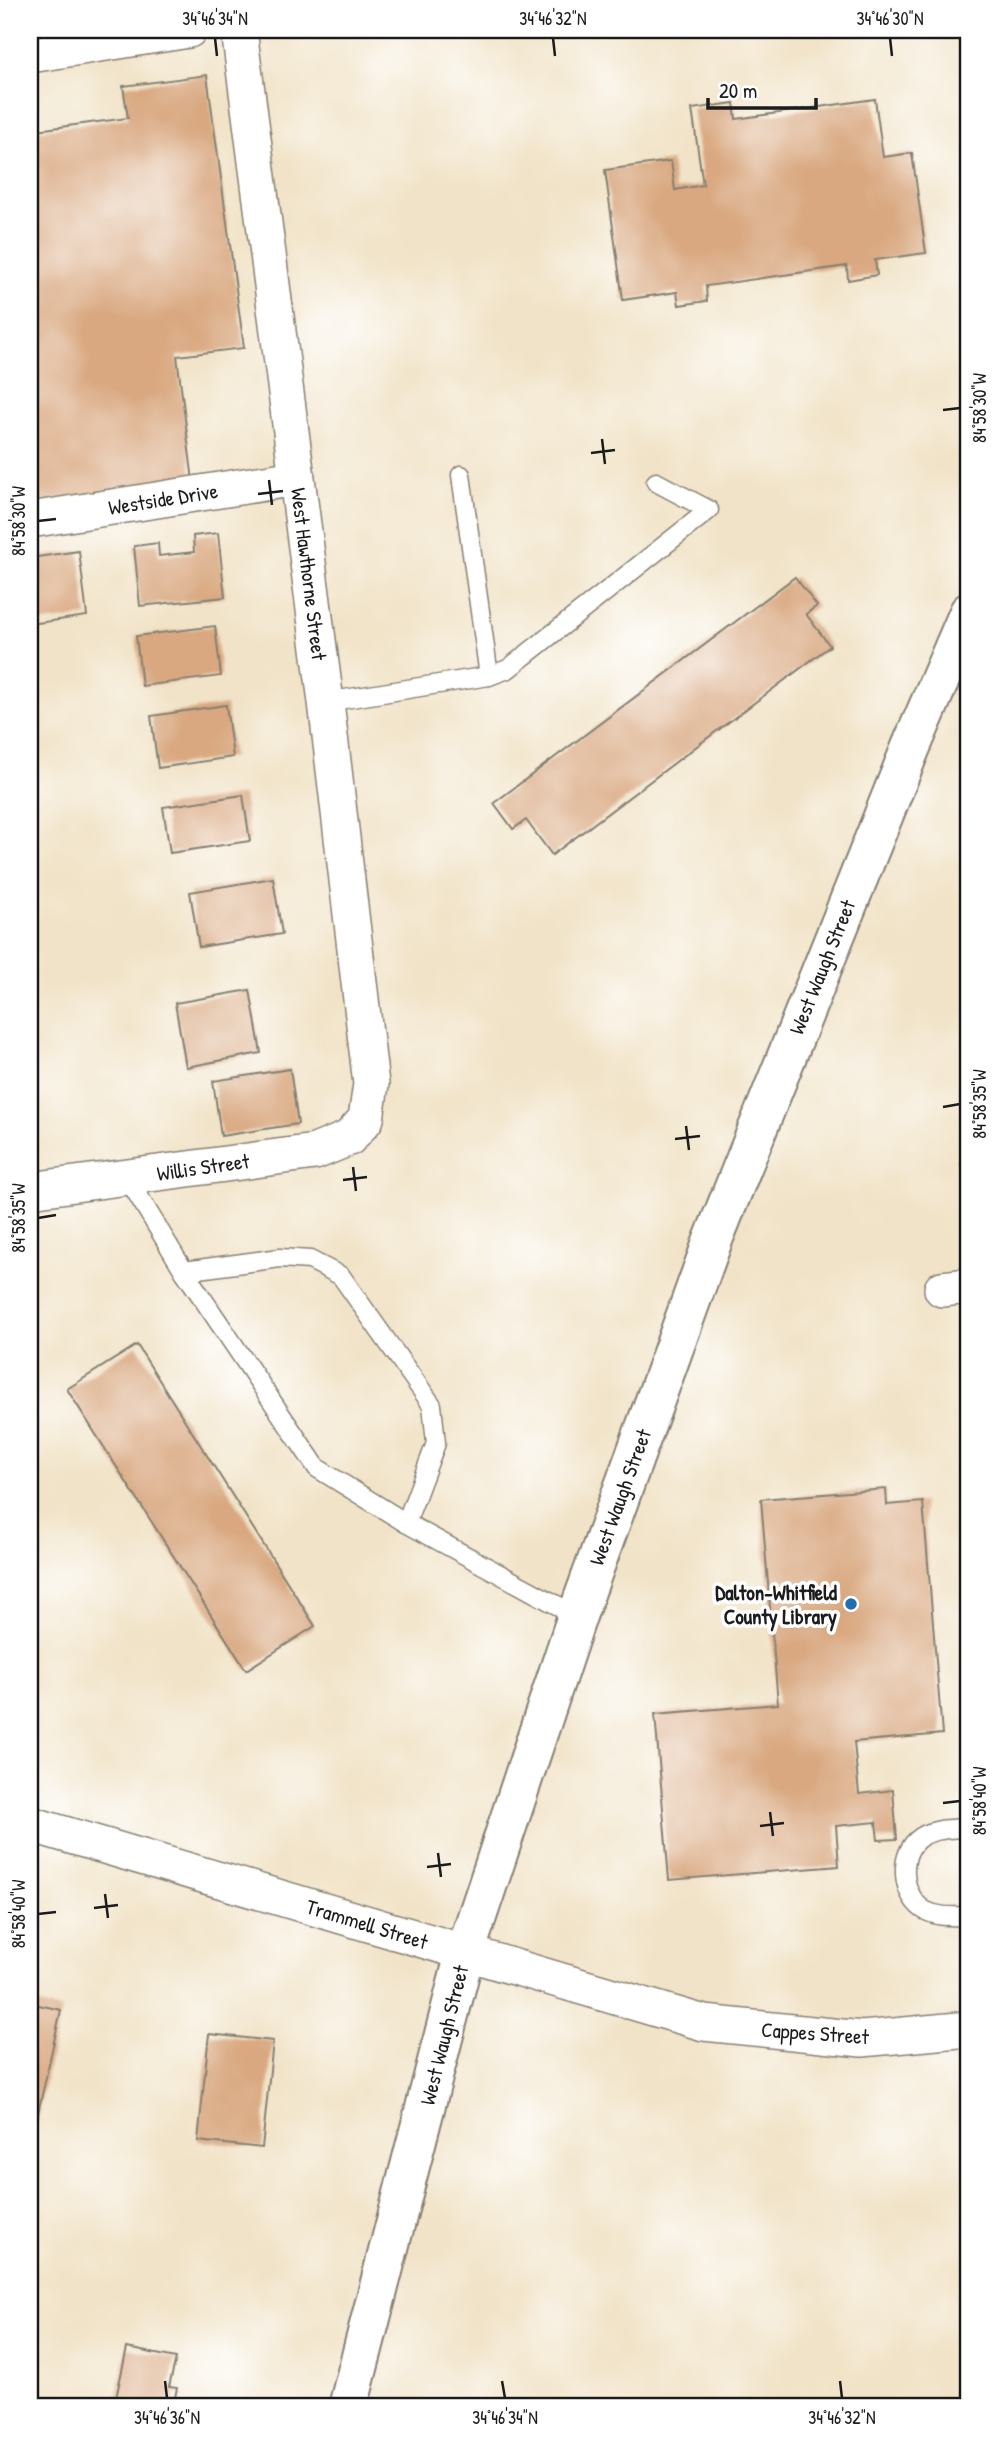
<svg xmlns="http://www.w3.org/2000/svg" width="999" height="2437" font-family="'Patrick Hand',sans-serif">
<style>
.building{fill:#d9a880}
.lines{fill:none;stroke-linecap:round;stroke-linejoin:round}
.service-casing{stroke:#868072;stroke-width:21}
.minor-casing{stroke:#868072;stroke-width:38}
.tertiary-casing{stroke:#868072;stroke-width:42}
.service{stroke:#fff;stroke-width:18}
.minor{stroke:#fff;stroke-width:35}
.tertiary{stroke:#fff;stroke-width:38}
.ticks{fill:none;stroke:#1c1c1c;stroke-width:2.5}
.poi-dot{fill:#1f6fb2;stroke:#fff;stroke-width:2.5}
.labels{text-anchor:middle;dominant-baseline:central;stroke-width:7;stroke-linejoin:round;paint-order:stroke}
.street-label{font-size:21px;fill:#1c1c1c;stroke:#fff}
.poi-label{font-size:21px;font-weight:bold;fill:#1c1c1c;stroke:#fff;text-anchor:end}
.neatline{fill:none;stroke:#1c1c1c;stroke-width:2.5}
.ticks-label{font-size:18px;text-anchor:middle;fill:#1c1c1c}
</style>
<rect width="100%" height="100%" fill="#fff"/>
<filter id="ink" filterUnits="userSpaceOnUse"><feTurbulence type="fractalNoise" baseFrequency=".0143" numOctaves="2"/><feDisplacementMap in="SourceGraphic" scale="14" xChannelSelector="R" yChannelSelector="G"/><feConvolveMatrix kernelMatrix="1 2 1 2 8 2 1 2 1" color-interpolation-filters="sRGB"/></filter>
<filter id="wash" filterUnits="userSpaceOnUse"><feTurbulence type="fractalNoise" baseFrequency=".00686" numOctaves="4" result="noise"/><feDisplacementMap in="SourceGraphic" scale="28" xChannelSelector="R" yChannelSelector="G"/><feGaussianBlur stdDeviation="1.57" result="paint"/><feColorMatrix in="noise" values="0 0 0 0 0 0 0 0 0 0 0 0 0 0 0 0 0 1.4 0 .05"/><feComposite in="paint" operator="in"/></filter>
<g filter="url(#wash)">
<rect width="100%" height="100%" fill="#f1e3c7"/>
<g id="blocks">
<g class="building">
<path d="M 207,75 L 244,348 L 177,356 L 193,481 L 30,503 L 30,131 L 128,118 L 123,86 Z"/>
<path d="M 875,99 L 883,157 L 912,153 L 926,253 L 875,260 L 877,275 L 848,280 L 847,266 L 706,286 L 707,301 L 679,305 L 677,292 L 623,300 L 605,170 L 671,161 L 675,190 L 703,185 L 692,109 L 734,103 L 736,119 Z"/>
<path d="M 218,533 L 225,597 L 140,606 L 134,546 L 158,543 L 159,556 L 194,552 L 193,536 Z"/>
<path d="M 79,551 L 87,616 L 30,624 L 30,558 Z"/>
<path d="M 795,577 L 817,606 L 806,614 L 830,646 L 552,855 L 526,820 L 513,829 L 494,803 Z"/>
<path d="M 215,626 L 221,676 L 142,686 L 136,636 Z"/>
<path d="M 226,705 L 233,757 L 158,768 L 151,716 Z"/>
<path d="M 243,795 L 250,841 L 170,853 L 163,807 Z"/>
<path d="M 273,878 L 282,934 L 199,947 L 190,892 Z"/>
<path d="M 250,990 L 261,1053 L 186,1067 L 175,1003 Z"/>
<path d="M 290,1069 L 298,1124 L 221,1136 L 213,1081 Z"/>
<path d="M 969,1143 L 969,1168 L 961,1165 Z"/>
<path d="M 137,1345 L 315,1626 L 246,1670 L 67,1389 Z"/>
<path d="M 886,1489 L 887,1505 L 923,1502 L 942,1734 L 854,1742 L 859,1794 L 893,1790 L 897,1839 L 878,1840 L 876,1822 L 836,1826 L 839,1866 L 669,1880 L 655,1714 L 778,1704 L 761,1499 Z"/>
<path d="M 30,2003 L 61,2010 L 32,2140 L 30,2139 Z"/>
<path d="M 209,2034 L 273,2041 L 262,2148 L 198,2141 Z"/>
<path d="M 127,2348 L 176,2358 L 169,2387 L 177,2388 L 173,2407 L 114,2407 Z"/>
</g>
</g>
</g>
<g filter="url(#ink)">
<use href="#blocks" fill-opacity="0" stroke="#868072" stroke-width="2"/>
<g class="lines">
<defs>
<g id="service">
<path d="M 461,475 L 489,676"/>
<path d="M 326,702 L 489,676 L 508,669 L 709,510 L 656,482"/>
<path d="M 127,1177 L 184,1271 L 317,1468 L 406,1523 L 577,1616"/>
<path d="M 184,1271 L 280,1258 L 310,1260 L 341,1276 L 432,1405 L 436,1443 L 406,1523"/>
<path d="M 969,1828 C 953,1829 930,1828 917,1840 C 897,1858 903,1899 926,1911 C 940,1918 955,1916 969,1916"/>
</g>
<g id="minor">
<path d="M 30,55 L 189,30"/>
<path d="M 30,520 L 296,478"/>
<path d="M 30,1190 L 315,1152 L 349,1138 L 366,1119 L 371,1084 L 326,702 L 239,30"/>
<path d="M 942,1289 L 969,1286"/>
<path d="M 30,1824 L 704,2023 L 862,2039 L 969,2029"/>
</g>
<path id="tertiary" d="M 348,2407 L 465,1953 L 577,1616 L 713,1240 L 911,747 L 969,612"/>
</defs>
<use href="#service" class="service-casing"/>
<use href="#minor" class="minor-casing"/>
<use href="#tertiary" class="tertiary-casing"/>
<use href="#service" class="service"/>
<use href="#minor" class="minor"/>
<use href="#tertiary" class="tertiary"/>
</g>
</g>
<path class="ticks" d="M 215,38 L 217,56M 553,38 L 555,56M 890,38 L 892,56M 943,410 L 960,408M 602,439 L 605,464M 591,453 L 615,450M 269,480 L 272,505M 258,494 L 283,491M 38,521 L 56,519M 943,1107 L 960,1104M 686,1126 L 689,1150M 675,1139 L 700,1136M 353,1167 L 356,1191M 343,1180 L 367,1177M 38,1218 L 56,1215M 943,1803 L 960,1801M 770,1812 L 773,1836M 760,1826 L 784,1823M 438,1853 L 441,1877M 427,1867 L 451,1864M 105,1894 L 108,1918M 94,1908 L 118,1905M 38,1914 L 56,1912M 165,2381 L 167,2398M 502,2381 L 505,2398M 840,2381 L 842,2398"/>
<circle class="poi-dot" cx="851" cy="1604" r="7"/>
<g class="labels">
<g class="street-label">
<text transform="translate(163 499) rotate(-9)">Westside Drive</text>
<text transform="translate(309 574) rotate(83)">West Hawthorne Street</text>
<text transform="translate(822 967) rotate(-68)">West Waugh Street</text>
<text transform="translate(203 1167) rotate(-8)">Willis Street</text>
<text transform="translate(620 1497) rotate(-70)">West Waugh Street</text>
<text transform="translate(367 1924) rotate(17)">Trammell Street</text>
<text transform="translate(815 2033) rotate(4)">Cappes Street</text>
<text transform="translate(444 2035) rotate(-76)">West Waugh Street</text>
</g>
<g class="poi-label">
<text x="837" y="1592">Dalton-Whitfield<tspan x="837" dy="24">County Library</tspan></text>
</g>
</g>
<rect width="999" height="2437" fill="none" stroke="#fff" stroke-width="77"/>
<path d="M708 98v10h108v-10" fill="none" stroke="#1c1c1c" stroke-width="3.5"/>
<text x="719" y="98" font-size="21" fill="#1c1c1c" stroke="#ffffff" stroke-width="5" paint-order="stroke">20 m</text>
<rect x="38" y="38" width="922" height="2360" class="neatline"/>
<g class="ticks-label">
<text x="215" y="25">34°46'34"N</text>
<text x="553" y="25">34°46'32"N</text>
<text x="890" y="25">34°46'30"N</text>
<text transform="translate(980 408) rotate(-90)" y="6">84°58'30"W</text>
<text transform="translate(19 521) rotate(-90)" y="6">84°58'30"W</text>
<text transform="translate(980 1104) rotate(-90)" y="6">84°58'35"W</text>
<text transform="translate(19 1218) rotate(-90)" y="6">84°58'35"W</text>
<text transform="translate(980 1801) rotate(-90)" y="6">84°58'40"W</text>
<text transform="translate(19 1914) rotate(-90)" y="6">84°58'40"W</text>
<text x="167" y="2424">34°46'36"N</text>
<text x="505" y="2424">34°46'34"N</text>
<text x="842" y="2424">34°46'32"N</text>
</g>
</svg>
